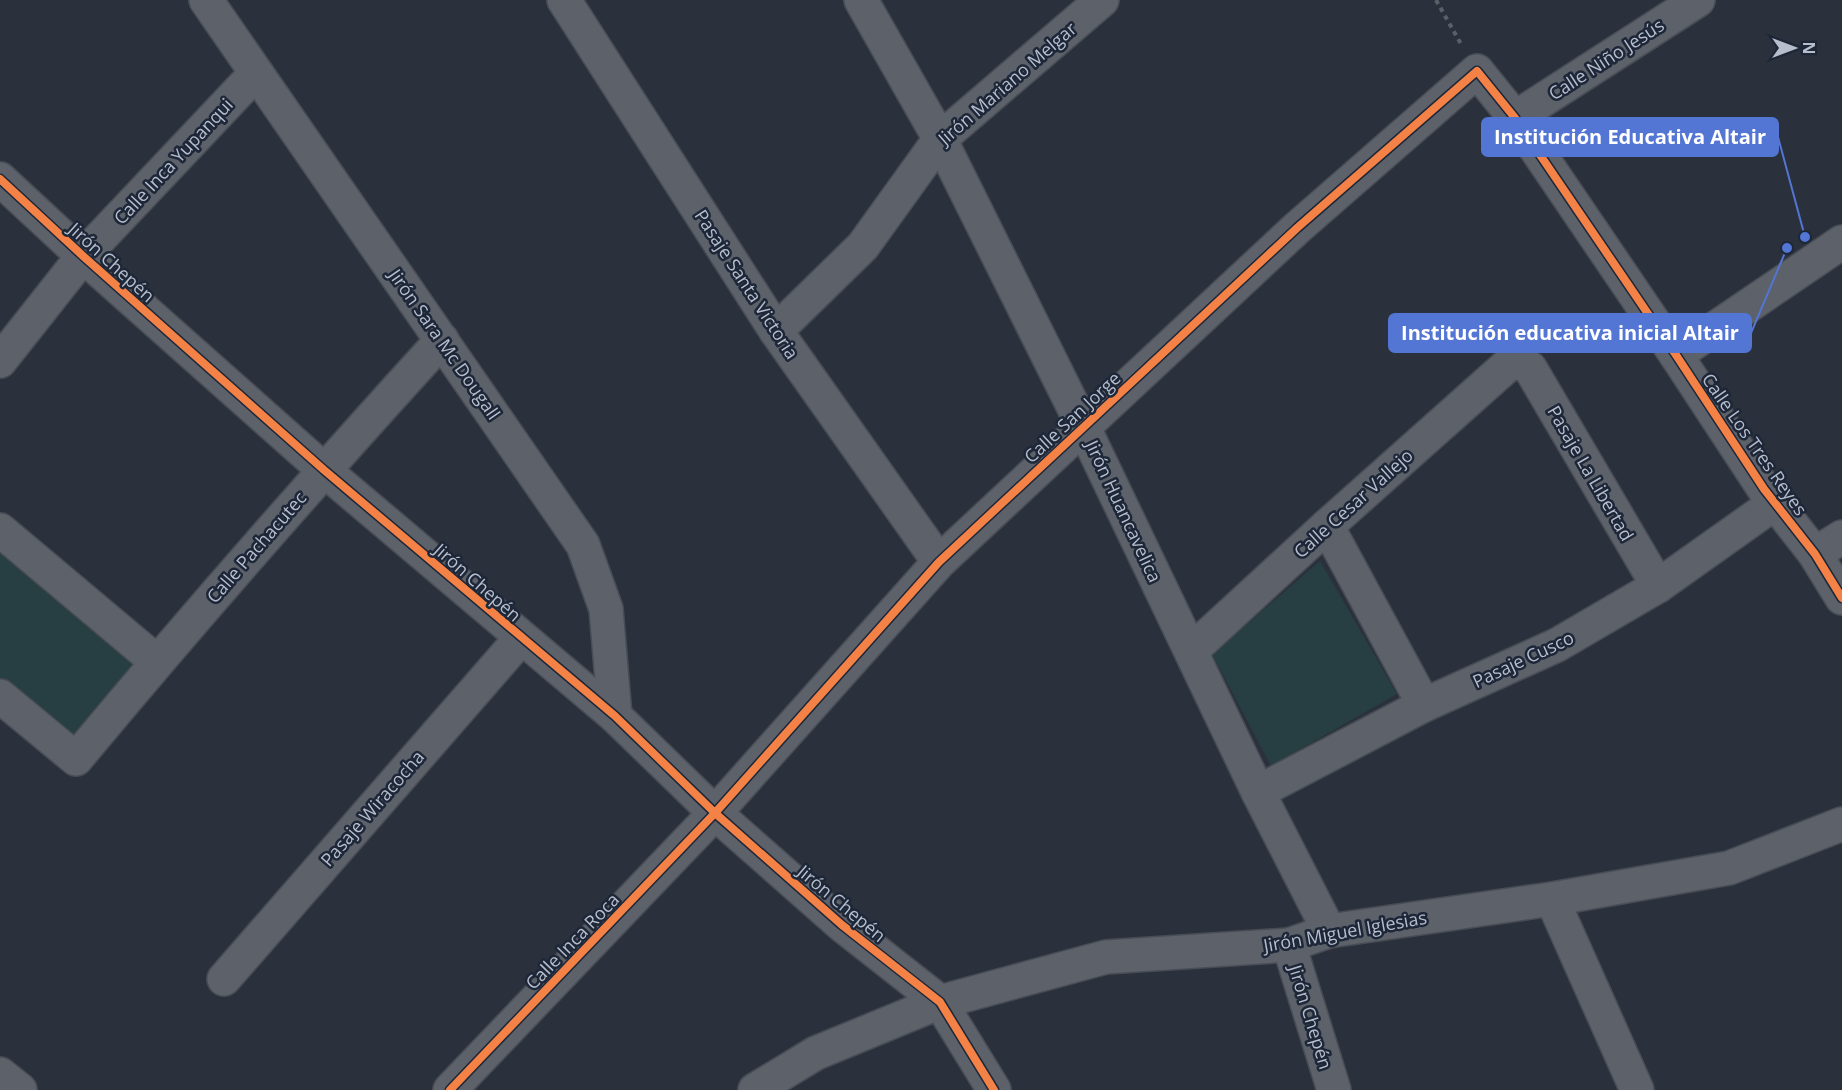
<svg xmlns="http://www.w3.org/2000/svg" width="1842" height="1090" font-family="'Open Sans',sans-serif">
<style>
.park{fill:#273e43}
.lines{fill:none;stroke-linecap:round;stroke-linejoin:round}
.minor-casing{stroke:#484c54;stroke-width:36}
.path{stroke:#5a6067;stroke-width:4;stroke-dasharray:4.5 4.5;stroke-linecap:butt}
.minor{stroke:#5c616a;stroke-width:33}
.cycleway-casing{stroke:#1d2738;stroke-width:11}
.cycleway{stroke:#f48246;stroke-width:8}
.labels{text-anchor:middle;dominant-baseline:central;stroke-width:5;stroke-linejoin:round;paint-order:stroke}
.street-label{font-size:18px;fill:#b6becd;stroke:#1d2738}
.leader{fill:none;stroke:#5375d4;stroke-width:2}
.callout-dot{fill:#5375d4;stroke:#1d2738;stroke-width:2}
.callout{fill:#5375d4;stroke:#5375d4;stroke-width:2}
.callout-label{font-size:20px;text-anchor:middle;font-weight:bold;fill:#fff}
</style>
<rect width="100%" height="100%" fill="#2b313c"/>
<g class="park">
<path d="M 0,549 L 138,661 L 74,740 L 0,677 Z"/>
<path d="M 1320,561 L 1397,694 L 1271,766 L 1212,654 Z"/>
</g>
<g class="lines">
<defs>
<g id="minor">
<path d="M 206,0 L 583,545 L 606,609 L 615,716"/>
<path d="M 564,0 L 776,331 L 939,562"/>
<path d="M 861,0 L 940,139 L 1083,426 L 1258,792 L 1329,931"/>
<path d="M 1515,118 L 1698,0"/>
<path d="M 0,179 L 83,256 L 324,470 L 615,716 L 715,813 L 842,925 L 940,1002 L 994,1090"/>
<path d="M 776,331 L 863,246 L 940,139 L 1102,0"/>
<path d="M 1676,355 L 1842,242"/>
<path d="M 0,361 L 83,256 L 256,73"/>
<path d="M 1327,526 L 1424,705"/>
<path d="M 0,530 L 157,662"/>
<path d="M 1815,554 L 1842,537"/>
<path d="M 1191,651 L 1327,526 L 1510,363 L 1520,363 L 1530,368 L 1658,586"/>
<path d="M 0,696 L 76,759 C 195,616 317,477 442,340"/>
<path d="M 1258,792 L 1424,705 L 1557,645 L 1658,586 L 1775,503"/>
<path d="M 1552,899 L 1637,1090"/>
<path d="M 1289,945 L 1334,1090"/>
<path d="M 224,979 L 521,638"/>
<path d="M 0,1074 L 20,1090"/>
<path d="M 450,1090 L 715,813 L 939,562 L 1297,228 L 1477,71 L 1515,118 L 1676,355 L 1764,489 L 1815,554 L 1842,598"/>
<path d="M 755,1090 L 816,1053 L 940,1002 L 1106,957 L 1289,945 L 1329,931 L 1552,899 L 1729,868 L 1842,824"/>
</g>
</defs>
<use href="#minor" class="minor-casing"/>
<path class="path" d="M 1436,0 L 1461,44"/>
<use href="#minor" class="minor"/>
<defs>
<g id="cycleway">
<path d="M 0,179 L 83,256 L 324,470 L 615,716 L 715,813 L 842,925 L 940,1002 L 994,1090"/>
<path d="M 450,1090 L 715,813 L 939,562 L 1297,228 L 1477,71 L 1515,118 L 1676,355 L 1764,489 L 1815,554 L 1842,598"/>
</g>
</defs>
<use href="#cycleway" class="cycleway-casing"/>
<use href="#cycleway" class="cycleway"/>
</g>
<g class="labels">
<g class="street-label">
<text transform="translate(1606 59) rotate(-33)">Calle Niño Jesús</text>
<text transform="translate(1007 83) rotate(-41)">Jirón Mariano Melgar</text>
<text transform="translate(173 161) rotate(-47)">Calle Inca Yupanqui</text>
<text transform="translate(112 262) rotate(42)">Jirón Chepén</text>
<text transform="translate(747 284) rotate(57)">Pasaje Santa Victoria</text>
<text transform="translate(445 344) rotate(55)">Jirón Sara Mc Dougall</text>
<text transform="translate(1072 417) rotate(-43)">Calle San Jorge</text>
<text transform="translate(1755 444) rotate(55)">Calle Los Tres Reyes</text>
<text transform="translate(1591 473) rotate(60)">Pasaje La Libertad</text>
<text transform="translate(1353 503) rotate(-42)">Calle Cesar Vallejo</text>
<text transform="translate(1124 511) rotate(65)">Jirón Huancavelica</text>
<text transform="translate(256 547) rotate(-49)">Calle Pachacutec</text>
<text transform="translate(478 582) rotate(41)">Jirón Chepén</text>
<text transform="translate(1523 659) rotate(-25)">Pasaje Cusco</text>
<text transform="translate(372 808) rotate(-49)">Pasaje Wiracocha</text>
<text transform="translate(842 903) rotate(40)">Jirón Chepén</text>
<text transform="translate(1345 931) rotate(-10)">Jirón Miguel Iglesias</text>
<text transform="translate(572 941) rotate(-46)">Calle Inca Roca</text>
<text transform="translate(1311 1017) rotate(73)">Jirón Chepén</text>
</g>
</g>
<path class="leader" d="M1805 237L1778 137M1787 248L1751 333"/>
<g class="callout-dot">
<circle cx="1805" cy="237" r="6"/>
<circle cx="1787" cy="248" r="6"/>
</g>
<g class="callout">
<rect x="1482" y="118" width="296" height="38" rx="6"/>
<rect x="1389" y="314" width="362" height="38" rx="6"/>
</g>
<g class="callout-label">
<text x="1630" y="144">Institución Educativa Altair</text>
<text x="1570" y="340">Institución educativa inicial Altair</text>
</g>
<g transform="translate(1794 48) rotate(90)" stroke="#1d2738" stroke-width="4.5" paint-order="stroke">
<path d="M0-4.5L10 22L0 15L-10 22Z" fill="#b6becd"/>
<text y="-9" font-size="16" font-weight="bold" text-anchor="middle" fill="#b6becd">N</text>
</g>
</svg>
